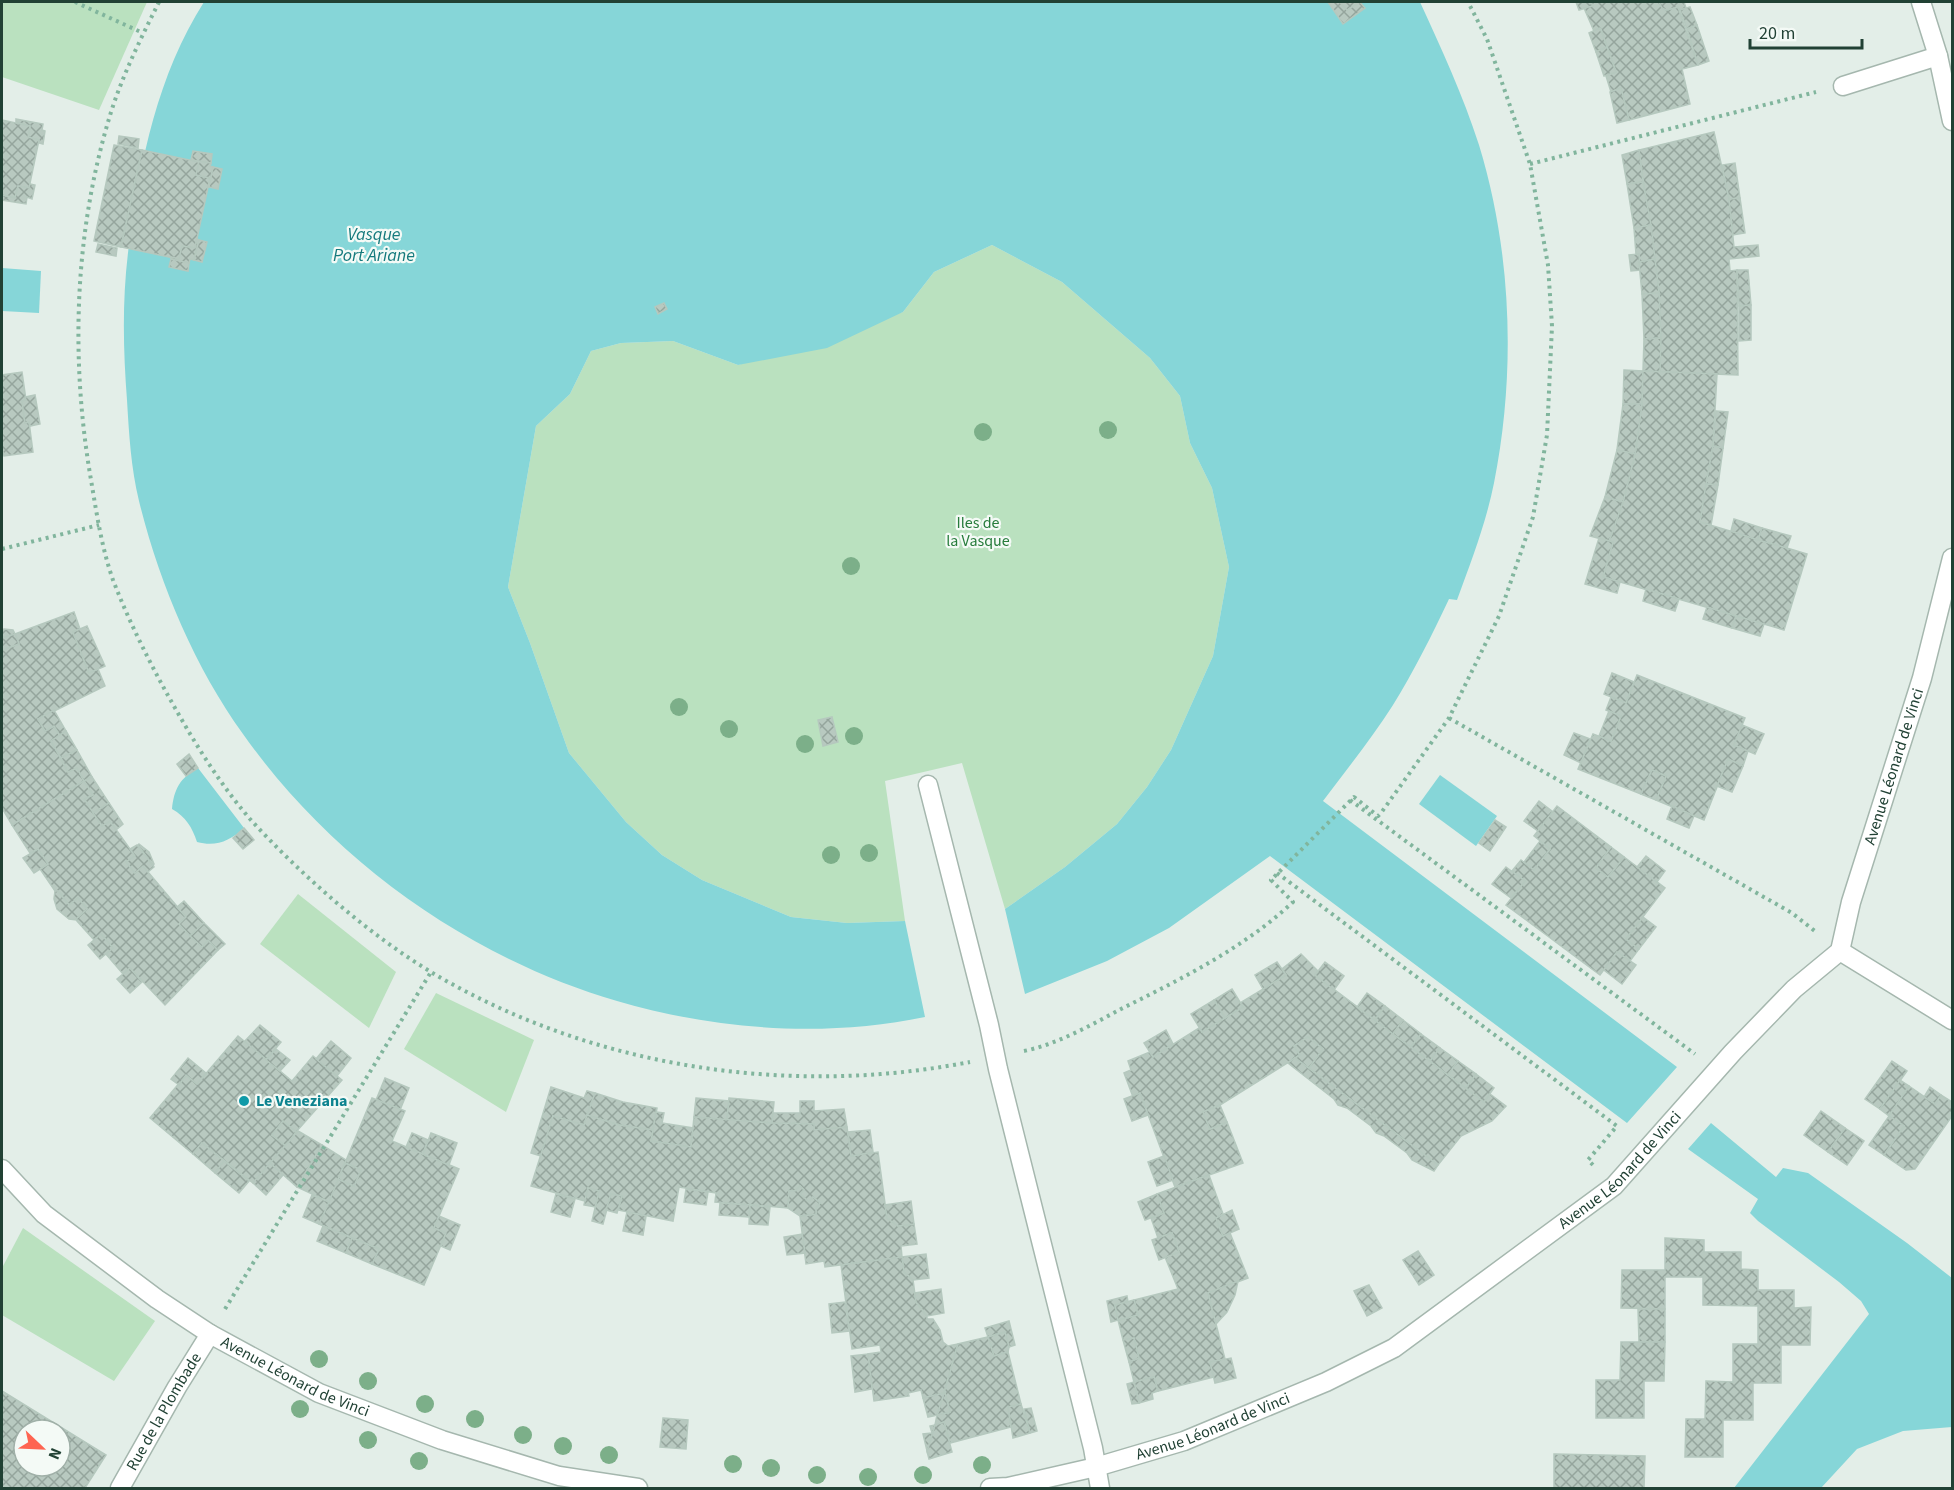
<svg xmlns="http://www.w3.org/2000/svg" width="1954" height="1490" font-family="'Source Sans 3',sans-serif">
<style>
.green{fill:#bae1bf}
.water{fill:#86d6d8}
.building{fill:url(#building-cross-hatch);stroke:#b5c8be;stroke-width:1.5;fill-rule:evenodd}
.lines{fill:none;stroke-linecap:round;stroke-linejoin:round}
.minor-casing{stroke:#a5b7ae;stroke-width:21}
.path{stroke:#81b59d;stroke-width:4;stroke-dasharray:3 4.5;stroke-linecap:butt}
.minor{stroke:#fff;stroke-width:18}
.tree{fill:#7caf89}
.culture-dot{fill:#0f9aa8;stroke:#f4faf6;stroke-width:2}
.labels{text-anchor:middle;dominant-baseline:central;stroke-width:4.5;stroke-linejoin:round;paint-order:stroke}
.park-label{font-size:16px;fill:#277c3c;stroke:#f4faf6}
.street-label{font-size:16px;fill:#214134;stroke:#f4faf6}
.culture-label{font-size:16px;font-weight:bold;fill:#0d838f;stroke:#f4faf6;text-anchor:start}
.water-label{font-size:18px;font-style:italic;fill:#157a7d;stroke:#f4faf6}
</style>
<defs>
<pattern id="building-cross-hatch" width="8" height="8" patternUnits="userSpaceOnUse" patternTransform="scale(1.5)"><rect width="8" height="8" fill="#b8c9c0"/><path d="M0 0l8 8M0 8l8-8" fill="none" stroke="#95a59d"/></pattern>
</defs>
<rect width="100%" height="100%" fill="#e3eee8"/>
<g class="green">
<path d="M 2,2 L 147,2 L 99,110 L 2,77 Z"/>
<path d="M 992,245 L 1062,282 L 1150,358 L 1180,396 L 1190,443 L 1212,488 L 1229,567 L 1213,656 L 1171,750 L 1147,787 L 1117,824 L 1065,867 L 1005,909 L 962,763 L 885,781 L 905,921 L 847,923 L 791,917 L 702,880 L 662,855 L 626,822 L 569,753 L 530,643 L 508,587 L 536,426 L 570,394 L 591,351 L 621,343 L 673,341 L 738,365 L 903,312 L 934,272 Z"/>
<path d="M 298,894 L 396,972 L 369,1028 L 260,944 Z"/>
<path d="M 436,993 L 534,1040 L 506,1112 L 404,1049 Z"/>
<path d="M 23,1228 L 155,1321 L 114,1381 L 2,1315 L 2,1268 Z"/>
</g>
<g class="water">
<path d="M 204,2 L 1420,2 C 1441,48 1463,95 1479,145 C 1512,253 1516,372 1494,483 C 1486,523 1471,562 1457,600 L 1449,599 C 1432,635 1414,671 1393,705 C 1372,738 1347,769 1323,801 L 1677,1067 L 1627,1123 L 1270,856 L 1169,928 L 1107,961 L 1025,994 L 1005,909 L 1065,867 L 1117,824 L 1147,787 L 1171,750 L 1213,656 L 1229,567 L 1212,488 L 1190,443 L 1180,396 L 1150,358 L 1062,282 L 992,245 L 934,272 L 903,312 L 827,348 L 738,365 L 673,341 L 621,343 L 591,351 L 570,394 L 536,426 L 508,587 L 530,643 L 569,753 L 626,822 L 662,855 L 702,880 L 791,917 L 847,923 L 905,921 L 925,1017 C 824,1038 716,1030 617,1001 C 468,957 333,861 243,734 C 194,666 159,582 139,501 C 131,468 129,434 127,400 C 123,348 122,297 129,245 C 140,161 158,74 204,2 Z"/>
<path d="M 2,268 L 41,271 L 39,313 L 2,311 Z"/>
<path d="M 198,768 L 244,828 C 230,841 216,847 197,842 C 192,827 186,817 172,809 C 174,789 180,778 198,768 Z"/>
<path d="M 1440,775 L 1497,816 L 1476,846 L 1419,804 Z"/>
<path d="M 1711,1123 L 1776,1177 L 1783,1168 L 1808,1173 L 1907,1243 L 1952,1278 L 1952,1427 L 1903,1431 L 1857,1449 L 1821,1488 L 1734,1488 L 1869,1314 L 1861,1301 L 1839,1282 L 1758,1221 L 1750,1213 L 1758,1199 L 1688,1149 Z"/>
</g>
<g class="building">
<path d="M 1328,2 L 1340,2 L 1347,10 L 1360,2 L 1365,8 L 1343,24 Z"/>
<path d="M 1340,2 L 1356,2 L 1357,3 L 1347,10 Z"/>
<path d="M 1576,2 L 1591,2 L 1593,6 L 1579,10 Z"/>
<path d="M 1591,2 L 1659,2 L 1662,8 L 1666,10 L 1678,7 L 1698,65 L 1682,69 L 1690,104 L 1629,120 L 1621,88 L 1611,92 L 1606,76 L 1616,72 L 1601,29 L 1594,31 L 1584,8 L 1593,6 Z"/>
<path d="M 1659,2 L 1684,2 L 1686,8 L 1680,10 L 1678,7 L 1666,10 L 1662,8 Z"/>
<path d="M 1690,7 L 1697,25 L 1687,29 L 1680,10 Z"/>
<path d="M 1697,25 L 1709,61 L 1698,65 L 1687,29 Z"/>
<path d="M 1600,28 L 1607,47 L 1596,52 L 1589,33 Z"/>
<path d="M 1607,47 L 1616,72 L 1604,76 L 1596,52 Z"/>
<path d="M 1621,88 L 1629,120 L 1617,123 L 1610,92 Z"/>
<path d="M 16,119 L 43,124 L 42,130 L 45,131 L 43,144 L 39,143 L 39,140 L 28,137 L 30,126 L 16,122 Z"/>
<path d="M 2,120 L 30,126 L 28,137 L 39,140 L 29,188 L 18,186 L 15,198 L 2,195 Z"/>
<path d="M 1714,132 L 1729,199 L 1734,247 L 1758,245 L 1759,256 L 1729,259 L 1730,271 L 1737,270 L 1738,375 L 1660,372 L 1659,293 L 1639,150 Z"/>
<path d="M 119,136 L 139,139 L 138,148 L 118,144 Z"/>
<path d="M 114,145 L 142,150 L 121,247 L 94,241 Z"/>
<path d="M 142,150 L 199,162 L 196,175 L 210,178 L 195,248 L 182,246 L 179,259 L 121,247 Z"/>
<path d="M 1639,150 L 1643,182 L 1627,184 L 1622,155 Z"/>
<path d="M 193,151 L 212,154 L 211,163 L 191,160 Z"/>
<path d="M 191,160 L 211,163 L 210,166 L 213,167 L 209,187 L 208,187 L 210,178 L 196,175 L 199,162 Z"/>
<path d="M 1735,163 L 1740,198 L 1729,199 L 1722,165 Z"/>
<path d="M 213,167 L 222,169 L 218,189 L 209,187 Z"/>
<path d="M 1643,182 L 1651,225 L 1634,228 L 1627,184 Z"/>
<path d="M 30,184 L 35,185 L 32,199 L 27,197 L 26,204 L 2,200 L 2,195 L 15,198 L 18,186 L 29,188 Z"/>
<path d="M 1740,198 L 1745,233 L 1733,235 L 1729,199 Z"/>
<path d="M 1651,225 L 1655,259 L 1639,262 L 1639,254 L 1636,254 L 1634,228 Z"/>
<path d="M 197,239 L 199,240 L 194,260 L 190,259 L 189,263 L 171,259 L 171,257 L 179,259 L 182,246 L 195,248 Z"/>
<path d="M 199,240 L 207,242 L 202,262 L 194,260 Z"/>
<path d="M 98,244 L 117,248 L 116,256 L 96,252 Z"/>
<path d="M 1639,254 L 1640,270 L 1631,271 L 1629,255 Z"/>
<path d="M 171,259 L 189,263 L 188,271 L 169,267 Z"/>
<path d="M 1655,259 L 1659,293 L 1642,294 L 1639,262 Z"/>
<path d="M 1737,270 L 1748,270 L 1751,305 L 1739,306 Z"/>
<path d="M 1659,293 L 1661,338 L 1644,339 L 1642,294 Z"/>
<path d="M 664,303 L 667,309 L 658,314 L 655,307 Z"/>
<path d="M 1751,305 L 1751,340 L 1739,341 L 1739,306 Z"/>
<path d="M 1661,338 L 1660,372 L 1643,371 L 1644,339 Z"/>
<path d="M 1624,370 L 1643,371 L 1642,404 L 1623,404 Z"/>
<path d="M 1643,371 L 1717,374 L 1713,446 L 1700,522 L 1807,554 L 1784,630 L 1603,577 L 1613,542 L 1609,541 L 1623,502 L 1635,454 L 1642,404 Z"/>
<path d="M 22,372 L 26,400 L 22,401 L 25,423 L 29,422 L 33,452 L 4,456 L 3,452 L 2,452 L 2,375 Z"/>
<path d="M 35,395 L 40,424 L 30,426 L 29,422 L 25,423 L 22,401 L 26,400 L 25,397 Z"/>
<path d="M 1623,404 L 1642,404 L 1635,454 L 1617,450 Z"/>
<path d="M 1716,411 L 1728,412 L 1723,448 L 1713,446 Z"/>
<path d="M 1713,446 L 1723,448 L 1718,485 L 1706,484 Z"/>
<path d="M 1617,450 L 1635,454 L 1623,502 L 1605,497 Z"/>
<path d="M 1706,484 L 1718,485 L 1711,525 L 1700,522 Z"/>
<path d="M 1605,497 L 1623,502 L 1609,541 L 1590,536 Z"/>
<path d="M 1734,519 L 1762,528 L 1758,540 L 1731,531 Z"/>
<path d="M 1762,528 L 1791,536 L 1787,548 L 1758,540 Z"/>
<path d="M 1599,538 L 1613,542 L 1603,577 L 1620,582 L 1617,593 L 1585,584 Z"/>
<path d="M 1646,589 L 1679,599 L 1675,611 L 1643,601 Z"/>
<path d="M 1707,607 L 1736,616 L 1732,628 L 1703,619 Z"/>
<path d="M 74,612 L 80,629 L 73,632 L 89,673 L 98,669 L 105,686 L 38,719 L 45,731 L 54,726 L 60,736 L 51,741 L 68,772 L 77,768 L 84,781 L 12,825 L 2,808 L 2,650 L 19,644 L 15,634 Z"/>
<path d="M 1736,616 L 1764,624 L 1760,636 L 1732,628 Z"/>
<path d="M 87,626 L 105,666 L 89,673 L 73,632 Z"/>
<path d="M 4,629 L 13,630 L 15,634 L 2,638 L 2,630 Z"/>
<path d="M 15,634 L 19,644 L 2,650 L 2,638 Z"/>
<path d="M 1612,673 L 1634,682 L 1626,703 L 1604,694 Z"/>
<path d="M 1637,675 L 1745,718 L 1734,745 L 1748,751 L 1743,766 L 1728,759 L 1704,820 L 1656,800 L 1666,776 L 1652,770 L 1641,794 L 1578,769 L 1593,734 L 1611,741 L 1621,716 L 1606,710 L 1611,697 L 1626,703 Z"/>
<path d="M 54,710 L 66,731 L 60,736 L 54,726 L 45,731 L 38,719 Z"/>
<path d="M 1609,711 L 1621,716 L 1611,741 L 1599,736 Z"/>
<path d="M 832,717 L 838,742 L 823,746 L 818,720 Z"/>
<path d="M 1742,725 L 1764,734 L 1755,754 L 1734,745 Z"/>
<path d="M 66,731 L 77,750 L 61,758 L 51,741 Z"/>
<path d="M 1574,733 L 1590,739 L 1581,763 L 1564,755 Z"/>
<path d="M 77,750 L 92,777 L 84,781 L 77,768 L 68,772 L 61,758 Z"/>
<path d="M 189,754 L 198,768 L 186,776 L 177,764 Z"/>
<path d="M 1728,759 L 1743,766 L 1732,792 L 1717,786 Z"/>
<path d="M 1652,770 L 1666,776 L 1656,800 L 1641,794 Z"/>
<path d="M 92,777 L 109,803 L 93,813 L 84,799 L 93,795 L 84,781 Z"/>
<path d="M 84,781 L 93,795 L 84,799 L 102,826 L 110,821 L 135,856 L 126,862 L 135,873 L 143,866 L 186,917 L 179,924 L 202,947 L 208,940 L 218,950 L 165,1005 L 130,968 L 123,974 L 105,953 L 113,948 L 101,934 L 94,940 L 77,921 L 76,919 L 87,909 L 78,898 L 69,905 L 58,891 L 55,891 L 40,869 L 48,864 L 38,849 L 30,853 L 12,825 Z"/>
<path d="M 1539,801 L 1553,812 L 1538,831 L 1524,821 Z"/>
<path d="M 109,803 L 123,824 L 116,830 L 110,821 L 102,826 L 93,813 Z"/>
<path d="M 1557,806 L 1611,847 L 1596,868 L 1608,877 L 1624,857 L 1665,888 L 1626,939 L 1639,949 L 1630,961 L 1617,952 L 1600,975 L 1506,905 L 1525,881 L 1512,871 L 1521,860 L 1534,870 L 1550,849 L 1534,836 Z"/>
<path d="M 1672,806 L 1694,816 L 1689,828 L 1667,819 Z"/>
<path d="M 1495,820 L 1506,827 L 1490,851 L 1479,843 Z"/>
<path d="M 244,828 L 254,840 L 243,849 L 233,838 Z"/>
<path d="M 1540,841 L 1550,849 L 1534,870 L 1524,862 Z"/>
<path d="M 139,844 L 149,852 L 154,864 L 153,866 L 138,845 Z"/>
<path d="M 137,845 L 154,867 L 148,872 L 143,866 L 135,873 L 126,862 L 135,856 L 130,849 Z"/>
<path d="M 1611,847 L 1624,857 L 1608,877 L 1596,868 Z"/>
<path d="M 38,849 L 48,864 L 34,873 L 23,858 Z"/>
<path d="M 1646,856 L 1665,871 L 1657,882 L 1637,867 Z"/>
<path d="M 1506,867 L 1525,881 L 1511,898 L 1492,884 Z"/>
<path d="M 55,891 L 58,891 L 69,905 L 78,898 L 87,909 L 76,919 L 77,920 L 69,919 L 57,909 L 54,899 Z"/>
<path d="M 184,901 L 204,923 L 190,936 L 179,924 L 186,917 L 177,907 Z"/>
<path d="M 1643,917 L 1656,927 L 1639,949 L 1626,939 Z"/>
<path d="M 204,923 L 225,944 L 218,950 L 208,940 L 202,947 L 190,936 Z"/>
<path d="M 101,934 L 113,948 L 100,959 L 88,945 Z"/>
<path d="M 1617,952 L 1636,965 L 1622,984 L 1604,970 Z"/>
<path d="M 1301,954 L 1318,971 L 1315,975 L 1484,1102 L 1490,1094 L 1506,1106 L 1492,1121 L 1461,1136 L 1438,1165 L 1309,1068 L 1323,1049 L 1308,1037 L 1294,1046 L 1300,1055 L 1220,1105 L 1203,1112 L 1210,1129 L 1227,1122 L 1243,1163 L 1175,1187 L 1140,1093 L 1133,1097 L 1124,1073 L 1131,1070 L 1128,1061 L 1150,1052 L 1153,1057 L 1199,1028 L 1202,1032 L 1243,1007 L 1240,1003 L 1286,975 L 1282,969 Z"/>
<path d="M 1277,962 L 1286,975 L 1263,989 L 1255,975 Z"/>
<path d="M 1325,962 L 1344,976 L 1334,990 L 1315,975 Z"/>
<path d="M 130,968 L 142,982 L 130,993 L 117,979 Z"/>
<path d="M 1232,989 L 1243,1007 L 1225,1018 L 1214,1000 Z"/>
<path d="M 1367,993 L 1385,1006 L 1375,1020 L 1357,1007 Z"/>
<path d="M 1214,1000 L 1225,1018 L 1202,1032 L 1191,1014 Z"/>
<path d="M 1385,1006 L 1403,1020 L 1393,1034 L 1375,1020 Z"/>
<path d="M 1403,1020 L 1421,1034 L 1411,1047 L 1393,1034 Z"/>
<path d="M 260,1025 L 281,1042 L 266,1060 L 244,1042 Z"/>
<path d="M 1166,1030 L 1173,1044 L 1153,1057 L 1144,1043 Z"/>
<path d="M 1421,1034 L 1440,1048 L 1430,1061 L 1411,1047 Z"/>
<path d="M 238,1036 L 292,1081 L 313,1056 L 342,1080 L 296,1132 L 283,1121 L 272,1135 L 286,1146 L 253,1183 L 202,1143 L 193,1154 L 150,1118 L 186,1075 L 197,1084 Z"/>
<path d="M 1308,1037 L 1323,1049 L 1309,1068 L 1295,1058 L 1300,1055 L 1294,1046 Z"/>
<path d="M 331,1041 L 351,1058 L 337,1076 L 316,1059 Z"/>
<path d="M 1440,1048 L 1458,1061 L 1448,1075 L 1430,1061 Z"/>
<path d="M 276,1049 L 290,1060 L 280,1071 L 266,1060 Z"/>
<path d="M 188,1058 L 206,1073 L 197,1084 L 186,1075 L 179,1085 L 171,1079 Z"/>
<path d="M 1295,1058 L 1438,1165 L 1434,1171 L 1412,1160 L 1407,1153 L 1384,1136 L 1376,1133 L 1371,1126 L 1347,1108 L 1338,1105 L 1334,1099 L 1288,1063 Z"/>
<path d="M 1458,1061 L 1476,1074 L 1466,1088 L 1448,1075 Z"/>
<path d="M 1892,1061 L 1907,1071 L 1880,1109 L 1865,1099 Z"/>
<path d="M 1476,1074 L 1494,1088 L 1484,1102 L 1466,1088 Z"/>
<path d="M 385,1078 L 409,1088 L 400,1110 L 376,1100 Z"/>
<path d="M 1900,1080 L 1909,1086 L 1889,1116 L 1880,1109 Z"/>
<path d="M 1909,1086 L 1935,1104 L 1941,1095 L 1952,1102 L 1952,1116 L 1915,1169 L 1906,1170 L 1884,1155 L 1904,1126 L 1889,1116 Z"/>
<path d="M 551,1087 L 584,1098 L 587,1091 L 595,1093 L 584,1125 L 553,1116 L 541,1156 L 531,1153 Z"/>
<path d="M 1930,1087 L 1941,1095 L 1935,1104 L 1924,1097 Z"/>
<path d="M 595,1093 L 623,1102 L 657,1108 L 653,1130 L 619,1125 L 587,1115 Z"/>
<path d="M 1140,1093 L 1148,1115 L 1132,1121 L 1124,1099 Z"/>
<path d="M 372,1098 L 405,1111 L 392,1141 L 459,1169 L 434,1228 L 446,1233 L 424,1285 L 372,1264 L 379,1249 L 319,1224 L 338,1179 L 354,1186 L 361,1170 L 345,1163 Z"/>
<path d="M 696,1098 L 729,1101 L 727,1120 L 694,1117 Z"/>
<path d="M 729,1098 L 774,1102 L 772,1123 L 727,1120 Z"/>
<path d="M 800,1101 L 814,1101 L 814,1111 L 844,1109 L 847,1127 L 814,1130 L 814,1124 L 772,1123 L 773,1113 L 800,1113 Z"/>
<path d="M 1220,1105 L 1227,1122 L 1210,1129 L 1203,1112 Z"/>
<path d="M 1821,1111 L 1845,1128 L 1828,1152 L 1804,1135 Z"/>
<path d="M 656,1112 L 664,1113 L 662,1123 L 693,1128 L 691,1147 L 651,1141 Z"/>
<path d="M 587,1115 L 619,1125 L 653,1130 L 651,1141 L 691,1147 L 694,1117 L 772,1123 L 814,1124 L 814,1130 L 847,1127 L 851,1156 L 878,1152 L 887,1218 L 898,1226 L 914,1224 L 917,1244 L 901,1246 L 902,1257 L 825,1267 L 824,1261 L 806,1264 L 800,1216 L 816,1214 L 816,1208 L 820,1203 L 813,1197 L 809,1202 L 800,1194 L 804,1190 L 800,1186 L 795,1191 L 789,1191 L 788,1208 L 715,1202 L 716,1193 L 679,1187 L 673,1221 L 618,1210 L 622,1196 L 611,1194 L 603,1224 L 592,1221 L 599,1191 L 588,1188 L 585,1201 L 531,1186 L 553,1116 L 584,1125 Z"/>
<path d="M 1889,1116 L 1904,1126 L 1884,1155 L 1869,1145 Z"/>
<path d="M 283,1121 L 296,1132 L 286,1146 L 272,1135 Z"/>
<path d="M 1845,1128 L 1864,1141 L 1847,1165 L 1828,1152 Z"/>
<path d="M 870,1130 L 873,1152 L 851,1156 L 848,1132 Z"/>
<path d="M 298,1131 L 322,1145 L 297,1187 L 270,1163 Z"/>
<path d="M 412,1133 L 428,1140 L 423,1154 L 406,1147 Z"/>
<path d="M 431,1133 L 457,1143 L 449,1165 L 423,1154 Z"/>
<path d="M 202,1143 L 224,1161 L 215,1173 L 193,1154 Z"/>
<path d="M 322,1145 L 346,1160 L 329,1202 L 297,1187 Z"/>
<path d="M 1164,1156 L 1173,1180 L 1157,1186 L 1148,1162 Z"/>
<path d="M 224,1161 L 249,1181 L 239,1193 L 215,1173 Z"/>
<path d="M 270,1163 L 283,1175 L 266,1195 L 253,1183 Z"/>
<path d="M 345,1163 L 361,1170 L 354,1186 L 338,1179 Z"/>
<path d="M 1209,1175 L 1223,1214 L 1216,1218 L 1223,1236 L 1230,1233 L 1248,1278 L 1208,1293 L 1225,1359 L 1210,1362 L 1214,1377 L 1158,1391 L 1154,1377 L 1134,1382 L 1129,1362 L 1139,1358 L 1134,1338 L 1123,1340 L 1118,1320 L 1138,1315 L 1134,1300 L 1178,1289 L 1165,1257 L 1179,1252 L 1172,1233 L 1158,1238 L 1151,1218 L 1164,1213 L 1157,1194 Z"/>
<path d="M 800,1186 L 804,1190 L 800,1194 L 809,1202 L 813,1197 L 820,1203 L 816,1208 L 816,1214 L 800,1216 L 788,1208 L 789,1191 L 795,1191 Z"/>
<path d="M 588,1188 L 599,1191 L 595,1207 L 584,1205 Z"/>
<path d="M 686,1189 L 708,1192 L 706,1205 L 684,1202 Z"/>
<path d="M 556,1194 L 575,1199 L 570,1217 L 551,1212 Z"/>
<path d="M 611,1194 L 622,1196 L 617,1213 L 606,1210 Z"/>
<path d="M 1157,1194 L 1164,1213 L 1145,1220 L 1138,1202 Z"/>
<path d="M 312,1195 L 329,1202 L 319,1224 L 303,1217 Z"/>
<path d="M 911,1201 L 914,1224 L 898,1226 L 887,1218 L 885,1205 Z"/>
<path d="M 720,1203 L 750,1205 L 749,1217 L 719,1215 Z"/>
<path d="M 750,1205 L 770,1207 L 768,1225 L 749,1224 Z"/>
<path d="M 1232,1210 L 1239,1229 L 1223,1236 L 1216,1218 Z"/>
<path d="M 627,1212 L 646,1216 L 643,1235 L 623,1231 Z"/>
<path d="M 439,1216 L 460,1225 L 450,1250 L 441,1246 L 446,1233 L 434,1228 Z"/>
<path d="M 323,1226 L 352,1238 L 346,1253 L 317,1241 Z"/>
<path d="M 1172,1233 L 1179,1252 L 1159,1260 L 1152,1240 Z"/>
<path d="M 802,1234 L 805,1253 L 787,1255 L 784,1237 Z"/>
<path d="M 352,1238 L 379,1249 L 372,1264 L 346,1253 Z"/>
<path d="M 1665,1238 L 1704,1240 L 1704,1252 L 1741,1252 L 1741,1269 L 1758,1270 L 1758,1290 L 1794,1290 L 1794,1308 L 1811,1307 L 1810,1345 L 1781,1345 L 1781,1383 L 1753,1383 L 1753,1420 L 1723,1420 L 1723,1457 L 1685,1457 L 1686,1419 L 1705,1419 L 1706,1381 L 1733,1382 L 1733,1344 L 1758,1344 L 1758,1306 L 1703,1305 L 1703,1277 L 1665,1277 L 1665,1309 L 1621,1308 L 1622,1270 L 1665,1270 Z"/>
<path d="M 1418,1251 L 1434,1275 L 1419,1285 L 1403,1260 Z"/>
<path d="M 926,1254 L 929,1278 L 913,1280 L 904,1272 L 902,1257 Z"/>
<path d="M 902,1257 L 904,1272 L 913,1280 L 916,1302 L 927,1316 L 927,1319 L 933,1319 L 940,1330 L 943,1342 L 948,1346 L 958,1344 L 944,1393 L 923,1398 L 921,1390 L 908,1393 L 909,1396 L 874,1401 L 868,1354 L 881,1352 L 880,1345 L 852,1349 L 841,1265 Z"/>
<path d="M 1238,1281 L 1235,1295 L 1227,1312 L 1216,1324 L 1208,1293 Z"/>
<path d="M 1369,1285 L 1382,1308 L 1367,1316 L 1354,1291 Z"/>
<path d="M 941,1289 L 944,1313 L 927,1316 L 916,1302 L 915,1293 Z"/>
<path d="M 1127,1296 L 1128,1302 L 1115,1305 L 1118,1320 L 1111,1322 L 1107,1301 Z"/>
<path d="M 1134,1300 L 1138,1315 L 1118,1320 L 1115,1305 Z"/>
<path d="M 845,1302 L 849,1331 L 832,1333 L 829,1304 Z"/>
<path d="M 1638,1309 L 1665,1309 L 1665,1342 L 1639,1342 Z"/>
<path d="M 1009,1321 L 1015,1345 L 1009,1347 L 1005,1332 L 988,1337 L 985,1328 Z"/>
<path d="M 1005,1332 L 1009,1347 L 1008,1352 L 994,1356 L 988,1337 Z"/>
<path d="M 988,1337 L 994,1356 L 1008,1352 L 1021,1404 L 1008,1407 L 1011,1427 L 950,1443 L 944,1422 L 935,1425 L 937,1415 L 950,1412 L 945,1393 L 944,1393 L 958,1344 Z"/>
<path d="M 1134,1338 L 1139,1358 L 1129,1362 L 1123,1340 Z"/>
<path d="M 1621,1342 L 1665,1342 L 1664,1381 L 1644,1381 L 1644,1418 L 1596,1418 L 1596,1380 L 1620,1380 Z"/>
<path d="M 868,1354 L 872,1389 L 855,1392 L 851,1356 Z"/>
<path d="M 1231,1358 L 1236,1378 L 1215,1383 L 1210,1362 Z"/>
<path d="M 1154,1377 L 1158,1391 L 1152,1393 L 1153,1399 L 1139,1403 L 1134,1382 Z"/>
<path d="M 1134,1382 L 1139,1403 L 1132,1404 L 1127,1384 Z"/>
<path d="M 2,1391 L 106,1455 L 85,1488 L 6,1488 L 2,1486 ZM 24,1430 L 60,1430 L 60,1466 L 24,1466 Z"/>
<path d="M 944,1393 L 945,1393 L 950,1412 L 937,1415 Z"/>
<path d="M 944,1393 L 937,1415 L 928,1417 L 923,1398 Z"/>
<path d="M 1021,1404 L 1030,1433 L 1013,1438 L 1008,1407 Z"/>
<path d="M 1031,1408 L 1037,1431 L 1030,1433 L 1024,1409 Z"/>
<path d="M 663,1418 L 688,1420 L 686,1449 L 660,1447 Z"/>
<path d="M 944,1422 L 952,1452 L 929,1459 L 927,1451 L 935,1425 Z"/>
<path d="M 935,1425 L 927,1451 L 923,1434 L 932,1433 L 930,1426 Z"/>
<path d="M 1554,1454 L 1645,1456 L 1644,1488 L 1554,1488 Z"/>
</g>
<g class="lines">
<defs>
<g id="minor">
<path d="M 1921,2 L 1938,56 L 1952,121"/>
<path d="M 1843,86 L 1938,56"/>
<path d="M 928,785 L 989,1025 L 998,1069 L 1093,1448 L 1100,1488"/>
<path d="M 1840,951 L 1952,1020"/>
<path id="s1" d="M 2,1169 L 44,1214 L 157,1299 L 210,1334 L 319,1393 L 442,1440 L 559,1476 L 638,1488"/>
<path id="s2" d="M 120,1488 L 177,1387 L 210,1334"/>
<path id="s3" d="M 990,1488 L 1008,1487 L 1096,1467 L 1184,1441 L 1326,1382 L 1394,1348 L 1614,1186 L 1733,1052 L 1794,989 L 1840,951 L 1851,902 L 1922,678 L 1952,558"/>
</g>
</defs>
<use href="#minor" class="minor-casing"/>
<g class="path">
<path d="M 75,2 L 143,33"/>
<path d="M 159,2 C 142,36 124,72 112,109 C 75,226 70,353 90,474 C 96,509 101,546 113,580 C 126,614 142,647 159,679 C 185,727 214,777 250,819 C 301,875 370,936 436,975 C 595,1068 789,1097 970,1062"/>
<path d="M 1530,164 L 1816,92"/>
<path d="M 2,549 L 99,525"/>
<path d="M 1449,718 L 1792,913 L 1816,932"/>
<path d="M 1350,800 L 1695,1054"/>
<path d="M 1277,873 L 1617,1126 L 1588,1160 L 1594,1166"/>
<path d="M 1024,1051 C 1058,1044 1091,1025 1121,1009 C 1181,979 1244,948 1293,902 L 1271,880 L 1354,797 L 1378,816 L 1381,813 L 1449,718 L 1499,616 L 1533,517 L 1547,435 L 1552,326 L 1548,265 L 1530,164 L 1487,39 L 1468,2"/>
<path d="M 225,1309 L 431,972"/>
</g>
<use href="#minor" class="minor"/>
</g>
<g class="tree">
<circle cx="1108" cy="430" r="9"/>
<circle cx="983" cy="432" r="9"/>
<circle cx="851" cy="566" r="9"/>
<circle cx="679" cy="707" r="9"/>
<circle cx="729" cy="729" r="9"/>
<circle cx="854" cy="736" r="9"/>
<circle cx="805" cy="744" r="9"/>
<circle cx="869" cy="853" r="9"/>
<circle cx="831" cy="855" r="9"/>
<circle cx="319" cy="1359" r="9"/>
<circle cx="368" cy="1381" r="9"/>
<circle cx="425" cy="1404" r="9"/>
<circle cx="300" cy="1409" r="9"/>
<circle cx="475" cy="1419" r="9"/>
<circle cx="523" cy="1435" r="9"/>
<circle cx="368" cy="1440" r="9"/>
<circle cx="563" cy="1446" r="9"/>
<circle cx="609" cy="1455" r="9"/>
<circle cx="419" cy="1461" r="9"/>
<circle cx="733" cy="1464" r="9"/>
<circle cx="982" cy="1465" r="9"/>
<circle cx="771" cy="1468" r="9"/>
<circle cx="817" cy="1475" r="9"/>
<circle cx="923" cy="1475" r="9"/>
<circle cx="868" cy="1477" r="9"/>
</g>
<circle class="culture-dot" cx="244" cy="1101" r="6"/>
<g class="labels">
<g class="park-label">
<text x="978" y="523">Iles de<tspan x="978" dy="18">la Vasque</tspan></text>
</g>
<g class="street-label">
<text stroke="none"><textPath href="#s3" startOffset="1222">Avenue Léonard de Vinci</textPath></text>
<text stroke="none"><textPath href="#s3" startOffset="718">Avenue Léonard de Vinci</textPath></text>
<text stroke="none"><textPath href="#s1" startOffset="362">Avenue Léonard de Vinci</textPath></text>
<text stroke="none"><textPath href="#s2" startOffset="88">Rue de la Plombade</textPath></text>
<text stroke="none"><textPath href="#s3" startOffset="232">Avenue Léonard de Vinci</textPath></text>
</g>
<g class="culture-label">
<text x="256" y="1101">Le Veneziana</text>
</g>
<g class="water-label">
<text x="374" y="234">Vasque<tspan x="374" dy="21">Port Ariane</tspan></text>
</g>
</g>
<rect width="1954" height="1490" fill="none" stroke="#214134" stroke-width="6"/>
<g transform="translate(42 1448) rotate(113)"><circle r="28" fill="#f4faf6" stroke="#a0b0a8" stroke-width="1.5"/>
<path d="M0-4.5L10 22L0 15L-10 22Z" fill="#fe6451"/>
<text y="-9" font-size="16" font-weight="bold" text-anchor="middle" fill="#214134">N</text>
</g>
<path d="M1750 39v9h112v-9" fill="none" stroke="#214134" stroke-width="3"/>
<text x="1759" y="39" font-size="18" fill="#214134" stroke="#f4faf6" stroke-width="4.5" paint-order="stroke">20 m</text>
</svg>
